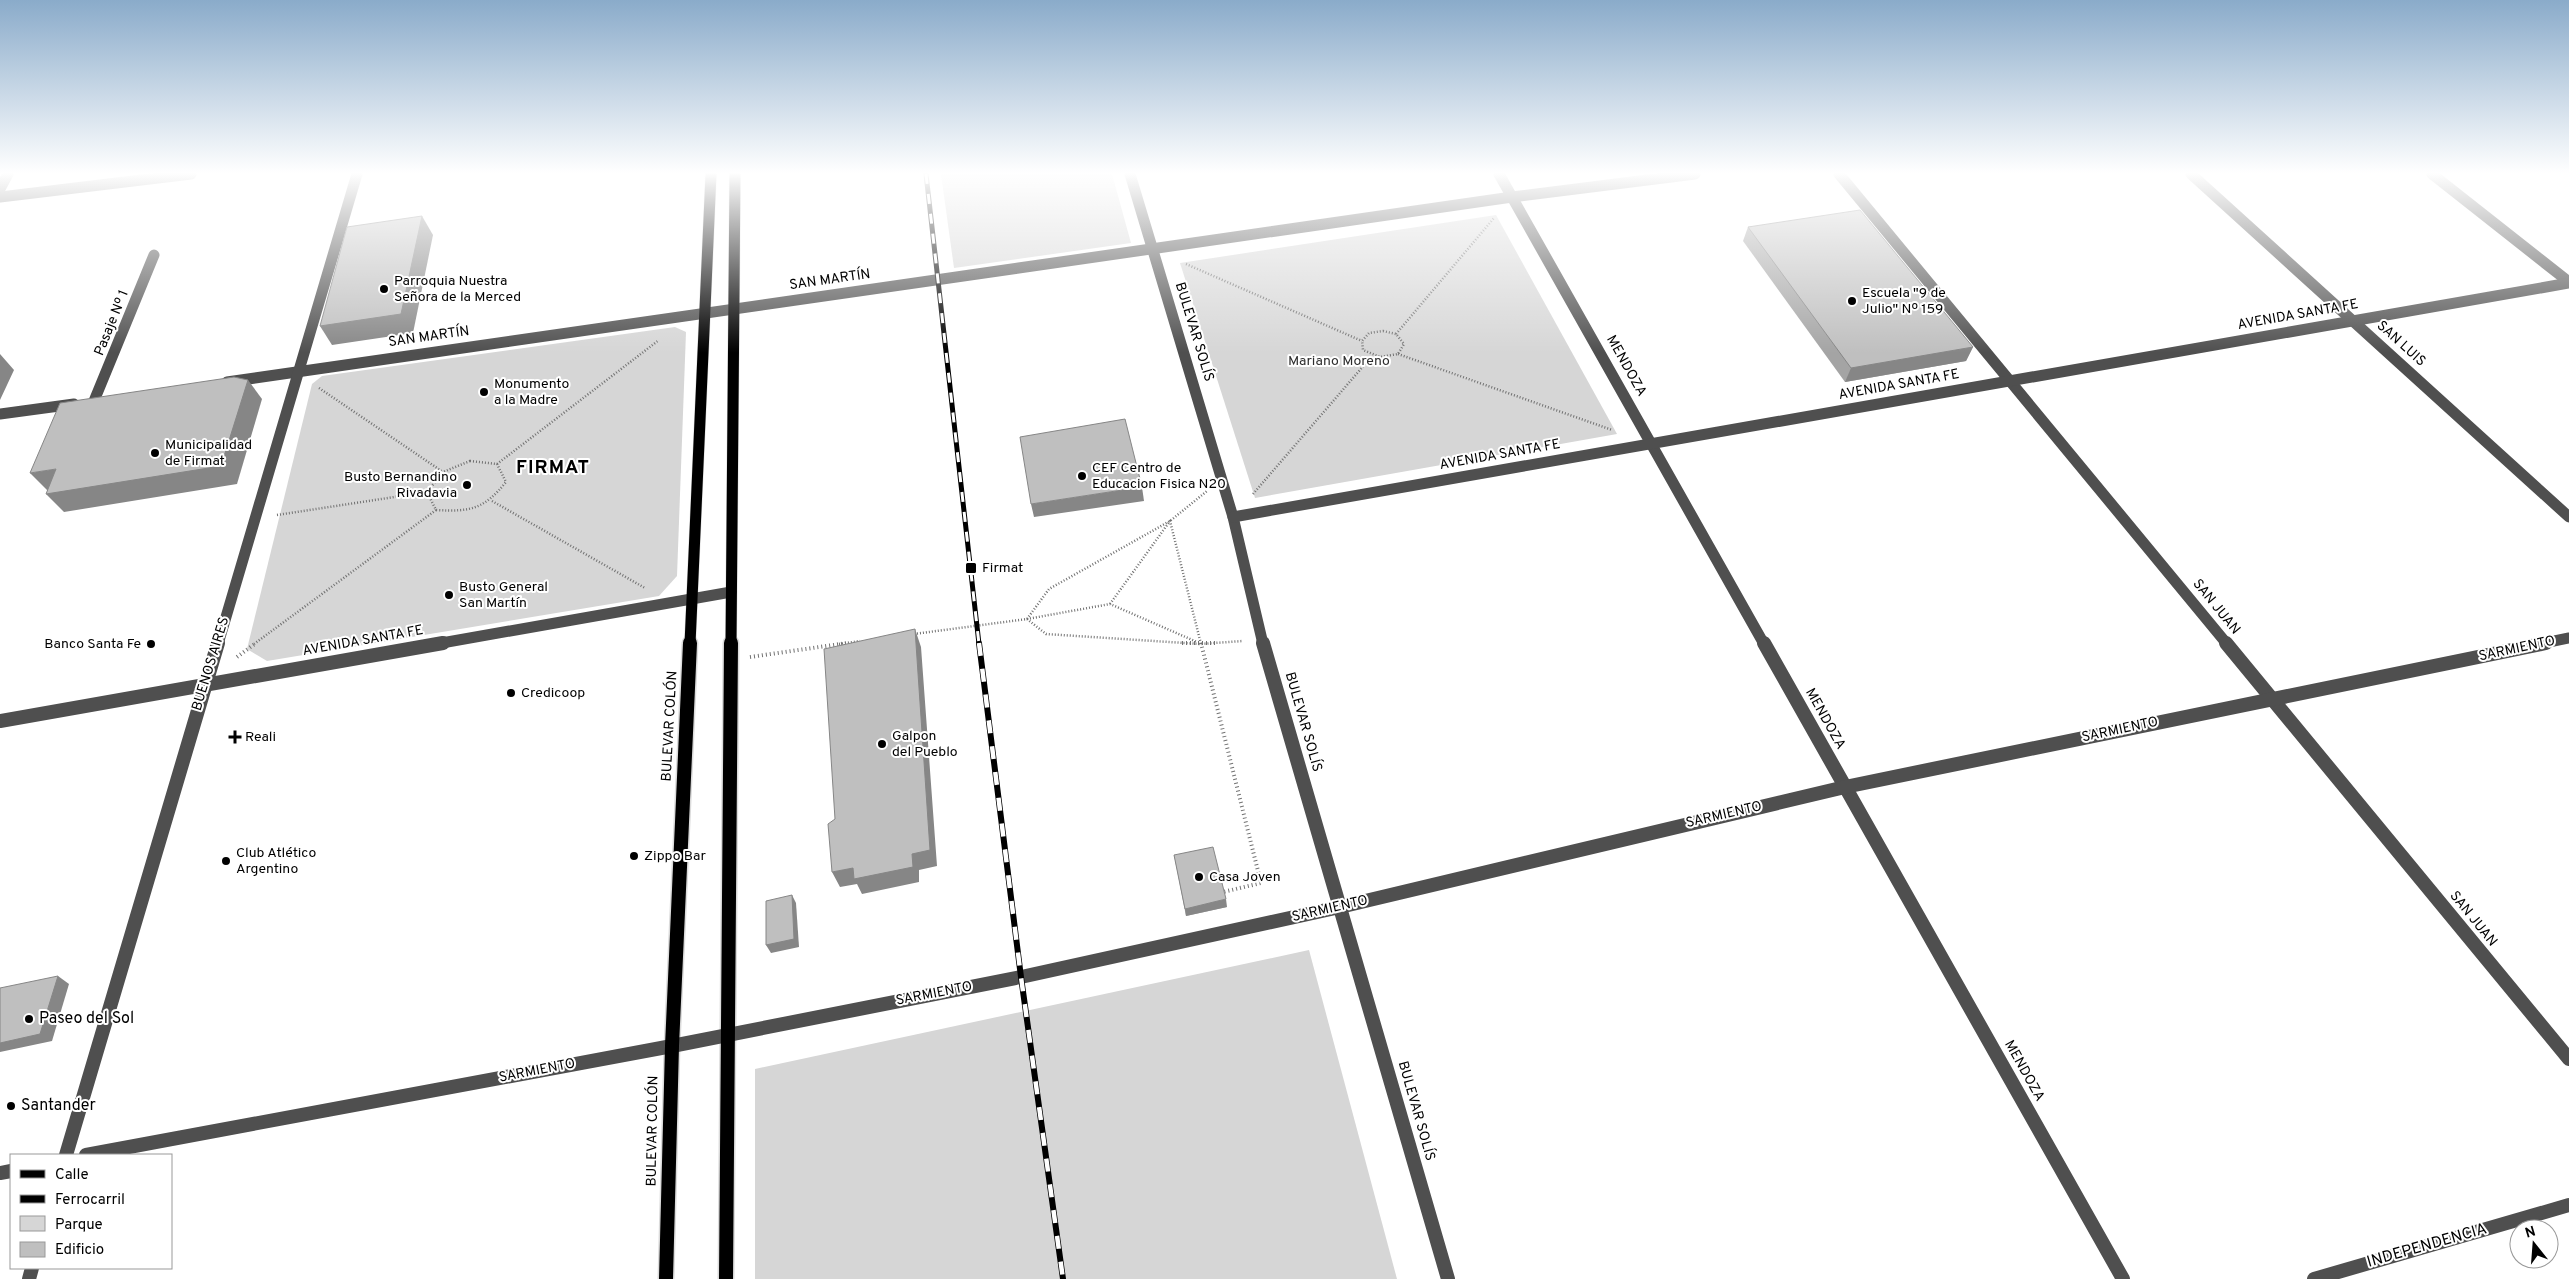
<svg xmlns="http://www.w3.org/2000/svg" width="2569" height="1279" font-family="Overpass,sans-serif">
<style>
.green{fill:#d6d6d6}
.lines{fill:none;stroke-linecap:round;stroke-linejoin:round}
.major-far1-casing{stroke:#dbdbdb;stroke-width:12}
.major-casing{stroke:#dbdbdb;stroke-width:17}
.path-far1{stroke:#717171;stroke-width:2.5;stroke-dasharray:1 2;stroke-linecap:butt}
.path{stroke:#717171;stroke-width:4;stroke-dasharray:1 3;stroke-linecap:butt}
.minor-far1{stroke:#4f4f4f;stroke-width:11}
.minor{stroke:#4f4f4f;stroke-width:14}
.major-far1{stroke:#000;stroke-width:11}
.major{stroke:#000;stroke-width:14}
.rail-far1-casing{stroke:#000;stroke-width:5}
.rail-casing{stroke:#000;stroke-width:6}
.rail-far1{stroke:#fff;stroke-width:3;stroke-dasharray:10;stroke-linecap:butt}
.rail{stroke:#fff;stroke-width:4.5;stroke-dasharray:13;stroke-linecap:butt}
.wall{fill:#a4a4a4}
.shaded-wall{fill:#868686}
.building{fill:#bfbfbf;stroke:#868686}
.poi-dot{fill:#000;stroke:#fff;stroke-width:2}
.labels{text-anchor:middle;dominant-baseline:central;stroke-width:4;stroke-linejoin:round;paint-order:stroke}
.street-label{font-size:14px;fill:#000;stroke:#fff}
.poi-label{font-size:14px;fill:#000;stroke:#fff;text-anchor:start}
.park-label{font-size:14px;fill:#2d2d2d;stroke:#fff}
.near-poi-label{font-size:16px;fill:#000;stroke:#fff;text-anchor:start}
.near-street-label{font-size:16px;fill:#000;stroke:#fff}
.district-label{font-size:19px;font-weight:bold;letter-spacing:1px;fill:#000;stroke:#fff}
</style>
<rect width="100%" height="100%" fill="#fff"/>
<g class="green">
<path d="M 941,174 L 1112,174 L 1131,243 L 954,268 Z"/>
<path d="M 1496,215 L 1617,434 L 1255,498 L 1180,263 Z"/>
<path d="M 675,327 L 686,332 L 677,576 L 659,596 L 267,661 L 247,649 L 312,384 L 322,376 Z"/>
<path d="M 1309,950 L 1397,1279 L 755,1279 L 755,1069 Z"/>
</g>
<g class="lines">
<defs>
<g id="major-far1">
<path d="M 690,644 L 711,174"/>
<path d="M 731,644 L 735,174"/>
</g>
<g id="major">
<path d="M 666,1279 L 672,1046 L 690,643"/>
<path d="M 726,1279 L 731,643"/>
</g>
</defs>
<use href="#major-far1" class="major-far1-casing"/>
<use href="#major" class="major-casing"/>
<g class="path-far1">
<path d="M 1186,264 L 1362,341"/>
<path d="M 1383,331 L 1396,334 L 1404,344 L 1398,354 L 1380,357 L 1363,350 L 1362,341 L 1369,333 Z"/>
<path d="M 1396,334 L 1494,218"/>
<path d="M 1398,354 L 1612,430"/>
<path d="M 319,388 L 443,472"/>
<path d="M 470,461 L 497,464 L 506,482 C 484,509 471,512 436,510 L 427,492 L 443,472 Z"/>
<path d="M 497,464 L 659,340"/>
<path d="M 1253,494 L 1372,356"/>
<path d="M 492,501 L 645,588"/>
<path d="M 277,515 L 427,492"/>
<path d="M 1110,604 L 1170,521 L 1201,644"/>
<path d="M 1027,619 L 1049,589 L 1170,521 L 1207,491"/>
<path d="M 1027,619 L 1110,604 L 1197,642"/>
<path d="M 914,634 L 1027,619 L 1046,634 L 1200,644 L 1243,641"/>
<path d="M 254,644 L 436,510"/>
<path d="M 839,644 L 860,641"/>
</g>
<g class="path">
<path d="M 1182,643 L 1217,643"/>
<path d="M 1201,643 L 1261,883 L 1223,892"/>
<path d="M 237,657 L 256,643"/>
<path d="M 750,657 L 847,643"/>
</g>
<g class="minor-far1">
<path d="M 1130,174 L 1233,517 L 1263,644"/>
<path d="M 1499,174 L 1764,644"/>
<path d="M 1839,174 L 2227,644"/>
<path d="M 2191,174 L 2569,517"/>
<path d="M 2432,174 L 2569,282"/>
<path d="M 0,189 L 8,174"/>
<path d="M 0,197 L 191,174"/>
<path d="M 227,382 L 1512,197 L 1695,174"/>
<path d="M 94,401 L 154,255"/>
<path d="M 0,414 L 74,404"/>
<path d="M 1233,517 L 2569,283"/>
<path d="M 218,644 L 357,174"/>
<path d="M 436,644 L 731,592"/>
<path d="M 2539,644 L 2569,638"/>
</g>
<g class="minor">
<path d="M 1263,643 L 1448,1279"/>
<path d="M 1764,643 L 2123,1279"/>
<path d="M 2226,643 L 2569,1059"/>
<path d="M 0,721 L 443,643"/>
<path d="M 66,1155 L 218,643"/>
<path d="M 86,1155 L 672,1046 L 1021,977 L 1340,907 L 1845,787 L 2546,643"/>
<path d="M 0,1173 L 11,1171"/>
<path d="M 29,1279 L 32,1268"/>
<path d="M 2314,1279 L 2569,1205"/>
</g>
<use href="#major-far1" class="major-far1"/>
<use href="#major" class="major"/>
<defs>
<path id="rail-far1" d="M 926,174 L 979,644"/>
<path id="rail" d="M 979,643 L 1021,977 L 1063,1279"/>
</defs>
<use href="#rail-far1" class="rail-far1-casing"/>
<use href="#rail" class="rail-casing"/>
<use href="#rail-far1" class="rail-far1"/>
<use href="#rail" class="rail"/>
</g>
<g class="wall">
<path d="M 1748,227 L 1973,347 L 1966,361 L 1845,382 L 1743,241 Z"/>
<path d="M 1174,855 L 1227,907 L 1186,916 Z"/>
</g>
<g class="shaded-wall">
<path d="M 422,216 L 433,235 L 413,333 L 332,345 L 320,326 Z"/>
<path d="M 1973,347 L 1966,361 L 1845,382 L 1851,368 Z"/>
<path d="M 0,354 L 14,370 L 0,400 Z"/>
<path d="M 248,380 L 262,399 L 237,484 L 64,512 L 46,494 Z"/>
<path d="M 56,469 L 48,491 L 30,473 Z"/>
<path d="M 1142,487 L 1144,501 L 1034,517 L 1031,504 Z"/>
<path d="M 915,629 L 921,647 L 937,866 L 919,870 L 919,882 L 862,894 L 857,884 L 840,887 L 832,872 L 912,854 Z"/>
<path d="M 792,895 L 796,903 L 799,947 L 771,953 L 766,945 Z"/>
<path d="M 1226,899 L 1227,907 L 1186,916 L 1185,909 Z"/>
<path d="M 58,976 L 69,984 L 52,1041 L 0,1052 L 0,1043 Z"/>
</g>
<g class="building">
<path d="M 1860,210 L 1973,347 L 1851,368 L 1748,227 Z"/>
<path d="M 422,216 L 401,314 L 320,326 L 347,227 Z"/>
<path d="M 234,377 L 248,380 L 221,466 L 46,494 L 56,469 L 30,473 L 60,403 Z"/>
<path d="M 1125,419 L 1142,487 L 1031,504 L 1020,437 Z"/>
<path d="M 915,629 L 930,850 L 912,854 L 913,867 L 854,879 L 853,868 L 832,872 L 828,824 L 835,819 L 824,649 Z"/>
<path d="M 1213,847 L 1226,899 L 1185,909 L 1174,855 Z"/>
<path d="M 792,895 L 794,939 L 766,945 L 766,901 Z"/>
<path d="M 58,976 L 40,1034 L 0,1043 L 0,988 Z"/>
</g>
<linearGradient id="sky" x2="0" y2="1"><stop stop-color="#8aabca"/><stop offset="0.49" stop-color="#fff"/><stop offset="1" stop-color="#fff" stop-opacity="0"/></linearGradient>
<rect width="2569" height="353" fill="url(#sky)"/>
<g class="poi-dot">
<circle cx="384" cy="289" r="5"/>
<circle cx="1852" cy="301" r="5"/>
<circle cx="484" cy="392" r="5"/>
<circle cx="155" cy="453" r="5"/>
<circle cx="1082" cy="476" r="5"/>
<circle cx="467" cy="485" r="5"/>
<rect x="965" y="562" width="12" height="12" rx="2.5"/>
<circle cx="449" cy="595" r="5"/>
<circle cx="151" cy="644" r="5"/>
<circle cx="511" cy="693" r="5"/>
<path d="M232.5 729.5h5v5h5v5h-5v5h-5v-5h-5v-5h5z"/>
<circle cx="882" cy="744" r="5"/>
<circle cx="634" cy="856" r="5"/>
<circle cx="226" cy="861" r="5"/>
<circle cx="1199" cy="877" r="5"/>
<circle cx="29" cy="1019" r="5"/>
<circle cx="11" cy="1106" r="5"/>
</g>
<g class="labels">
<g class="street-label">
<text transform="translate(830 280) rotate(-8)">SAN MARTÍN</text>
<text transform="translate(2298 315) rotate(-10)">AVENIDA SANTA FE</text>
<text transform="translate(112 323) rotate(-68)">Pasaje Nº 1</text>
<text transform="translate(1194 332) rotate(73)">BULEVAR SOLÍS</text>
<text transform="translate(429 337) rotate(-8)">SAN MARTÍN</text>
<text transform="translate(2401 344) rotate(42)">SAN LUIS</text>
<text transform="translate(1626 366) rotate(61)">MENDOZA</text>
<text transform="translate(1899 385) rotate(-10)">AVENIDA SANTA FE</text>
<text transform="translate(1500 455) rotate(-10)">AVENIDA SANTA FE</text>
<text transform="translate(2216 607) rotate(51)">SAN JUAN</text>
<text transform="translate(363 641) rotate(-10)">AVENIDA SANTA FE</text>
<text transform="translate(2517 649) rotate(-12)">SARMIENTO</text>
<text transform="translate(211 664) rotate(-73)">BUENOS AIRES</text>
<text transform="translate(1825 719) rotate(61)">MENDOZA</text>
<text transform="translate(1303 722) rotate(74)">BULEVAR SOLÍS</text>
<text transform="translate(670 726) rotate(-87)">BULEVAR COLÓN</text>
<text transform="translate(2120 730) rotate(-12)">SARMIENTO</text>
<text transform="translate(1724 815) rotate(-13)">SARMIENTO</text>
<text transform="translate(1330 909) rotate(-13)">SARMIENTO</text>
<text transform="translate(2473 919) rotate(51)">SAN JUAN</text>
<text transform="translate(934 994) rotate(-11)">SARMIENTO</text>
<text transform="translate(537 1071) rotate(-11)">SARMIENTO</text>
<text transform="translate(2024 1071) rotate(61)">MENDOZA</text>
<text transform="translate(1416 1111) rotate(74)">BULEVAR SOLÍS</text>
<text transform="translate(653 1131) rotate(-89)">BULEVAR COLÓN</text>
</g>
<g class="poi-label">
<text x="394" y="281">Parroquia Nuestra<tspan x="394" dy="16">Señora de la Merced</tspan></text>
<text x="1862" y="293">Escuela "9 de<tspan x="1862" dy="16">Julio" Nº 159</tspan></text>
<text x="494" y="384">Monumento<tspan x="494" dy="16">a la Madre</tspan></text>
<text x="165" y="445">Municipalidad<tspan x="165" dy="16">de Firmat</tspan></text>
<text x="1092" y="468">CEF Centro de<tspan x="1092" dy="16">Educacion Fisica N20</tspan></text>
<text x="457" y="477" text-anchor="end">Busto Bernandino<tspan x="457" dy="16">Rivadavia</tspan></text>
<text x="982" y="568">Firmat</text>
<text x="459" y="587">Busto General<tspan x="459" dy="16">San Martín</tspan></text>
<text x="141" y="644" text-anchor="end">Banco Santa Fe</text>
<text x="521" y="693">Credicoop</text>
<text x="892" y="736">Galpon<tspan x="892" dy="16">del Pueblo</tspan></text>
<text x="245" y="737">Reali</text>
<text x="236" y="853">Club Atlético<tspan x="236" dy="16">Argentino</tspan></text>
<text x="644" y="856">Zippo Bar</text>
<text x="1209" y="877">Casa Joven</text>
</g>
<g class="park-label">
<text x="1339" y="361">Mariano Moreno</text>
</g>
<g class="near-poi-label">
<text x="39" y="1019">Paseo del Sol</text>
<text x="21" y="1106">Santander</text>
</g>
<g class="near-street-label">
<text transform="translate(2427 1246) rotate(-16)">INDEPENDENCIA</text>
</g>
<g class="district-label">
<text x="553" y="468">FIRMAT</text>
</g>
</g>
<rect x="10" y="1154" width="162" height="115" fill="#ffffff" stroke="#999999"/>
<rect x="20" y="1170" width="25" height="8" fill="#000000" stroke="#999999"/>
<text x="55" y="1179" font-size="15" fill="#000000">Calle</text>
<rect x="20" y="1195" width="25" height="8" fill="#000000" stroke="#999999"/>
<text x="55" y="1204" font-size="15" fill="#000000">Ferrocarril</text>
<rect x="20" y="1216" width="25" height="15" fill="#d6d6d6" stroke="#999999"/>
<text x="55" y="1229" font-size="15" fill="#000000">Parque</text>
<rect x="20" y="1242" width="25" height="15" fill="#bfbfbf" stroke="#999999"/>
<text x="55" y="1254" font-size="15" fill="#000000">Edificio</text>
<g transform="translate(2534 1244) rotate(343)"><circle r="24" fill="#ffffff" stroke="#999999"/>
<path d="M0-4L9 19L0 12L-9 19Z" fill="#000000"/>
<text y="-8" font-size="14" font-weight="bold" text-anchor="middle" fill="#000000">N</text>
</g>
</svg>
